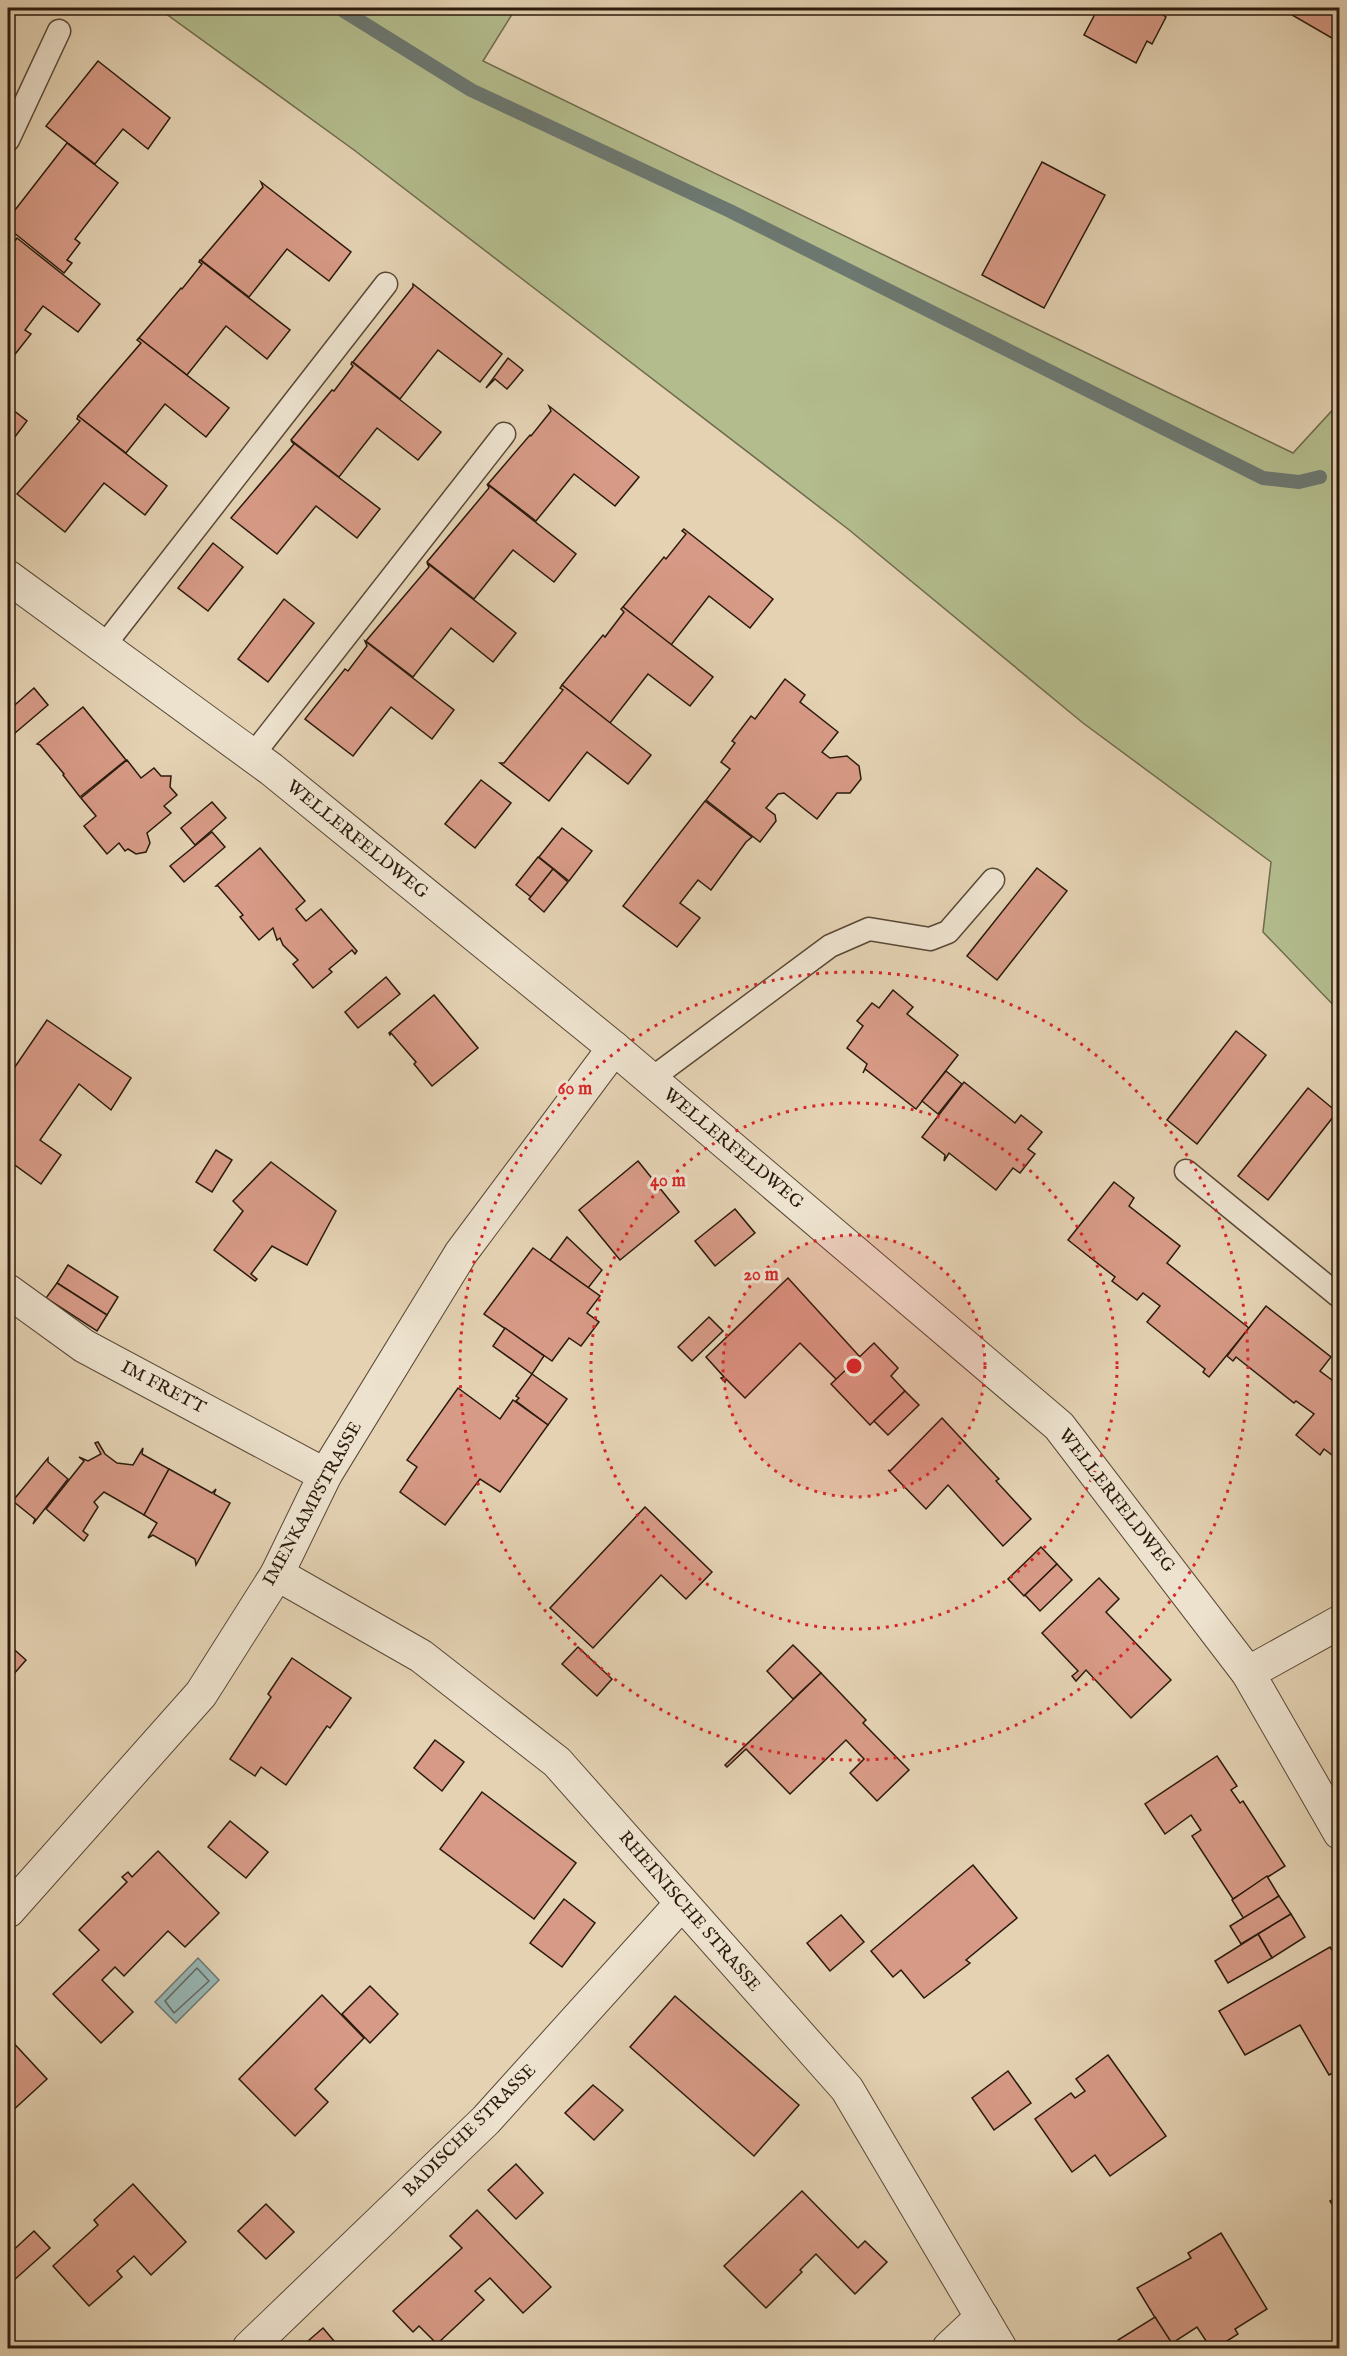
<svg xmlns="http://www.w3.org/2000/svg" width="1347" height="2356" font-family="'IM FELL English',serif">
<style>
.green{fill:#b3bc8d;stroke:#6f6b4c;stroke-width:1.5}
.water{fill:#98b6b5;stroke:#6c7871;stroke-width:1.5}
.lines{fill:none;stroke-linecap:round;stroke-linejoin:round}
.shore{stroke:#626860;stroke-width:1.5}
.stream{stroke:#6c7871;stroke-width:14}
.building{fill:#d79a86;stroke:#2b1a0c;stroke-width:1.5}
.lane-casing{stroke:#594836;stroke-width:25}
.street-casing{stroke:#594836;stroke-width:35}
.lane{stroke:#ede2ce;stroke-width:22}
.street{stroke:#ede2ce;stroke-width:33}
.ring{fill:none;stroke:#d62828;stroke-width:3;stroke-dasharray:3 6}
.labels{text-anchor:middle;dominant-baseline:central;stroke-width:6;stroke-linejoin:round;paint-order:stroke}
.street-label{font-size:18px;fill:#2b1a0c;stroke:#ede2ce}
.centre{fill:#d62828;stroke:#ede2ce;stroke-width:3}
.ring-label{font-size:18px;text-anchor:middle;font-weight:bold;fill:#d62828;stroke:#ede2ce;stroke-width:6;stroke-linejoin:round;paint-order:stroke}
</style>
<rect width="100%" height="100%" fill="#e4d2b3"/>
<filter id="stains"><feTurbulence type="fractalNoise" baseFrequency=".00333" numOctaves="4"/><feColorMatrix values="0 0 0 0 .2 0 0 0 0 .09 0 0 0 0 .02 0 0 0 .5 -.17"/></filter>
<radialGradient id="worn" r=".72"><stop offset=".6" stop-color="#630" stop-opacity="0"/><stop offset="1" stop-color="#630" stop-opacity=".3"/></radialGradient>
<path class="green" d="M 158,8 L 516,8 L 483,61 L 1293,453 L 1339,403 L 1339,1011 L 1263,932 L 1271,862 L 1083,723 L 848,529 L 354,150 Z"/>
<path class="water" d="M 198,1958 L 219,1980 L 176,2023 L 155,2002 Z"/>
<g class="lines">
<path class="shore" d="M 197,1968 L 209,1981 L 174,2013 L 165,2001 Z"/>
<path class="stream" d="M 339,8 L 471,90 L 730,211 L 1263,478 L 1299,482 L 1320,477"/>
</g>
<g class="building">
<path d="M 1093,8 L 1165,8 L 1162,14 L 1166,17 L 1152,44 L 1147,41 L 1136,63 L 1084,35 L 1095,14 L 1091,11 Z"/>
<path d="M 1280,8 L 1340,8 L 1340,37 L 1337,41 Z"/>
<path d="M 98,61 L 170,118 L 148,149 L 123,129 L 95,164 L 46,126 Z"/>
<path d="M 67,143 L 118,183 L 75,239 L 80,243 L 67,260 L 72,263 L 64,273 L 8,228 L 8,219 Z"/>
<path d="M 1042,162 L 1105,195 L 1044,308 L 982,275 Z"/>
<path d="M 261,182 L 351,252 L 329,281 L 287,249 L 249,297 L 201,260 L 263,187 Z"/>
<path d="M 17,238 L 100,304 L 78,332 L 43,306 L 25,330 L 31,334 L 12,358 L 8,354 L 8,250 Z"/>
<path d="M 200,260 L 290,330 L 267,359 L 226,326 L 187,375 L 139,338 L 181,288 L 182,289 L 202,264 L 199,262 Z"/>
<path d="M 413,284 L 502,354 L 480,382 L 438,350 L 400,399 L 353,362 L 413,287 Z"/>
<path d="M 139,338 L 229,408 L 206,437 L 165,404 L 126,453 L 78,416 L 141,343 L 137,340 Z"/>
<path d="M 508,358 L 523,370 L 507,389 L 495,379 L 486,388 Z"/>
<path d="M 352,362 L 441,432 L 418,460 L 377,428 L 339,477 L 291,440 L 332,390 L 334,391 L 353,366 L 351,364 Z"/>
<path d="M 8,406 L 27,421 L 8,446 Z"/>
<path d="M 549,406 L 639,477 L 615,506 L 574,474 L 536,521 L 488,484 L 530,435 L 531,436 L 551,411 Z"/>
<path d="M 78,416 L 167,486 L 145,515 L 104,483 L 65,532 L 17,494 L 80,421 L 77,419 Z"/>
<path d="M 291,441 L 380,509 L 357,538 L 316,506 L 277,554 L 231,518 L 294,444 Z"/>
<path d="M 487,484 L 576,554 L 554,582 L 513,550 L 474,599 L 427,562 L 489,488 Z"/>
<path d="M 684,529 L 773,599 L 750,628 L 709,596 L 671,645 L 623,607 L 664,557 L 666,559 L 686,534 L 682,531 Z"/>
<path d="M 213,543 L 243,567 L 208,611 L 178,588 Z"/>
<path d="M 427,563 L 516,633 L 493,662 L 451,628 L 413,677 L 366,641 L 429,567 Z"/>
<path d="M 284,599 L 314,623 L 268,682 L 238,659 Z"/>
<path d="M 623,607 L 713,677 L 690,706 L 648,674 L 610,723 L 562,685 L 603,635 L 605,637 L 624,612 L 621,609 Z"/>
<path d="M 365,641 L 454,710 L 432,739 L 391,707 L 353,756 L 305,719 L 345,669 L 348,671 L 367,646 Z"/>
<path d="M 785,679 L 805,695 L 800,702 L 838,732 L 822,752 L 830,758 L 847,756 L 859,766 L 861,779 L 850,793 L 837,793 L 817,819 L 784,793 L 778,794 L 766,808 L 775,815 L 776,821 L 760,842 L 706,800 L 730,769 L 721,762 L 735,743 L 732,741 L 751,716 L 755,719 Z"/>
<path d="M 562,685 L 651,755 L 628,784 L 587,752 L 549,801 L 500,763 L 504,763 L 563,690 L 560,688 Z"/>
<path d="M 34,688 L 48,705 L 8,739 L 8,711 Z"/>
<path d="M 83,707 L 126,760 L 80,797 L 63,775 L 64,774 L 40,745 L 37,744 Z"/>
<path d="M 127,760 L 141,778 L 154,768 L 161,776 L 171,776 L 170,787 L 177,795 L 164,806 L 171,813 L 147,833 L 150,843 L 146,852 L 136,854 L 128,849 L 125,851 L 119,843 L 107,854 L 84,826 L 96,816 L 81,798 Z"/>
<path d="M 481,780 L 511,803 L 475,848 L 445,824 Z"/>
<path d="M 705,801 L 752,837 L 746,842 L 711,890 L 698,880 L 680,903 L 700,918 L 677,947 L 623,906 Z"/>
<path d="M 212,802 L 226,818 L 195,845 L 181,828 Z"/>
<path d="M 562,828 L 592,851 L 569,881 L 539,857 Z"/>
<path d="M 212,832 L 225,847 L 184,882 L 170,866 Z"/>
<path d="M 260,848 L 305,901 L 296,909 L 306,921 L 321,909 L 357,951 L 355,954 L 352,950 L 329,969 L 332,972 L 313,988 L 293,964 L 298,960 L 283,945 L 280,938 L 277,940 L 273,928 L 259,940 L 240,917 L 243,915 L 218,886 L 216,886 Z"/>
<path d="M 538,857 L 553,869 L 531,897 L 516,885 Z"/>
<path d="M 1037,868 L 1067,891 L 997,980 L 967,956 Z"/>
<path d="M 553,869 L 568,882 L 544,912 L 529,899 Z"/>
<path d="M 386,977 L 400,994 L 358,1028 L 345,1012 Z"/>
<path d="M 893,990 L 913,1007 L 907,1014 L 958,1055 L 916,1109 L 865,1069 L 863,1073 L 867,1064 L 847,1048 L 863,1026 L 857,1021 L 872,1003 L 879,1008 Z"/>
<path d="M 434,995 L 478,1048 L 432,1086 L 414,1064 L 416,1062 L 391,1033 L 390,1035 L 389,1033 Z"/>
<path d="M 47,1020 L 131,1078 L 111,1110 L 79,1084 L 40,1140 L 61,1155 L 41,1184 L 8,1160 L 8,1077 Z"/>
<path d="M 1236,1031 L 1266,1055 L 1197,1144 L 1167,1120 Z"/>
<path d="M 946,1071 L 962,1084 L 938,1114 L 922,1101 Z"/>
<path d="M 964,1082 L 1015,1123 L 1021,1115 L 1042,1132 L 1028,1149 L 1035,1154 L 1020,1173 L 1013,1168 L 996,1190 L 949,1153 L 944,1161 L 945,1155 L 922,1137 Z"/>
<path d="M 1308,1088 L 1337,1112 L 1268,1200 L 1238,1176 Z"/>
<path d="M 216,1150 L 232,1160 L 212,1192 L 196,1182 Z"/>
<path d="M 638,1161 L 679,1212 L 620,1260 L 579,1210 Z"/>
<path d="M 271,1162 L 336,1211 L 307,1265 L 272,1246 L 251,1274 L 257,1279 L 255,1281 L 214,1250 L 243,1211 L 233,1201 Z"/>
<path d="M 1114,1182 L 1134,1198 L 1129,1206 L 1180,1246 L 1167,1263 L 1249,1328 L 1209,1377 L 1203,1372 L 1205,1369 L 1147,1322 L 1160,1306 L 1143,1293 L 1137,1300 L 1112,1281 L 1115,1277 L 1068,1240 Z"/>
<path d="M 735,1209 L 755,1233 L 715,1266 L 695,1241 Z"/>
<path d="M 567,1237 L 602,1270 L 588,1288 L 550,1260 Z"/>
<path d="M 533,1248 L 600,1296 L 587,1313 L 599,1322 L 581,1346 L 569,1338 L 552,1361 L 484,1314 Z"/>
<path d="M 68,1265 L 118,1297 L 107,1315 L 57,1283 Z"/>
<path d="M 788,1278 L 860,1357 L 837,1380 L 800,1343 L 745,1398 L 726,1379 L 725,1382 L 721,1378 L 724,1377 L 706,1357 Z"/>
<path d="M 57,1283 L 107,1315 L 97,1331 L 46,1298 Z"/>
<path d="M 1266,1306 L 1331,1357 L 1320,1371 L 1340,1386 L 1340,1461 L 1324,1449 L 1320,1455 L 1296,1435 L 1314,1414 L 1296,1401 L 1294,1403 L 1236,1357 L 1233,1361 L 1227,1356 Z"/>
<path d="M 709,1317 L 723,1331 L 692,1361 L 678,1347 Z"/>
<path d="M 505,1328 L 544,1356 L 532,1374 L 493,1346 Z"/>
<path d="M 874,1343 L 898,1368 L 891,1376 L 905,1391 L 870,1425 L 831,1384 Z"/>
<path d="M 532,1374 L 567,1399 L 548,1425 L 516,1401 L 519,1398 L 516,1396 Z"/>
<path d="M 458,1388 L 500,1419 L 513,1400 L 548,1425 L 500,1492 L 480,1479 L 445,1525 L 400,1492 L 417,1467 L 407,1460 Z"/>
<path d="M 905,1391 L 919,1405 L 888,1435 L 874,1421 Z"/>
<path d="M 942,1418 L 996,1476 L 999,1479 L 996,1481 L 1031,1519 L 1003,1546 L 948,1485 L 926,1509 L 888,1470 L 890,1471 Z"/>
<path d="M 98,1442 L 105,1454 L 117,1463 L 133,1465 L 143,1448 L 142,1454 L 169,1469 L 144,1515 L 104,1492 L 94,1502 L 98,1507 L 83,1531 L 88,1535 L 84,1541 L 46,1509 L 84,1461 L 79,1457 L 88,1461 L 101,1454 L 95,1443 Z"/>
<path d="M 48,1458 L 48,1462 L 68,1479 L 33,1524 L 35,1519 L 14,1502 L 11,1503 Z"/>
<path d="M 169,1469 L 212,1493 L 216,1489 L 214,1494 L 230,1503 L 196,1565 L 195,1559 L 153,1535 L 148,1538 L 157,1523 L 144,1515 Z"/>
<path d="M 645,1507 L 712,1572 L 686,1599 L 661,1575 L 593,1648 L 550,1608 Z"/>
<path d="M 1041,1547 L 1057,1564 L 1024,1596 L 1008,1579 Z"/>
<path d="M 1057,1564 L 1072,1580 L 1040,1611 L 1025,1595 Z"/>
<path d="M 1099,1578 L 1119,1599 L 1106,1612 L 1171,1680 L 1131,1718 L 1086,1670 L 1076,1681 L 1072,1676 L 1078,1671 L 1042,1633 Z"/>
<path d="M 8,1644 L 26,1660 L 13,1675 L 8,1670 Z"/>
<path d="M 793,1645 L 821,1673 L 793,1699 L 767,1671 Z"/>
<path d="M 578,1647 L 612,1679 L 597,1696 L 562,1664 Z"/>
<path d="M 292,1658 L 351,1698 L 330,1728 L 327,1726 L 286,1785 L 261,1767 L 255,1776 L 230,1759 L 271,1697 L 268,1694 Z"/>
<path d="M 821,1673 L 866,1720 L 863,1723 L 909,1770 L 877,1801 L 850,1773 L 864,1759 L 846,1740 L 790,1794 L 746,1749 L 727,1767 L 725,1765 Z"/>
<path d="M 435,1740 L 464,1762 L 442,1791 L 414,1768 Z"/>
<path d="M 1217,1756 L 1237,1786 L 1231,1790 L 1240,1803 L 1243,1801 L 1285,1866 L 1233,1899 L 1192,1836 L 1201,1830 L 1191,1815 L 1165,1834 L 1145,1804 Z"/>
<path d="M 482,1792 L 576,1863 L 534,1919 L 440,1849 Z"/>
<path d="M 230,1821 L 268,1852 L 246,1878 L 208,1847 Z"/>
<path d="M 158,1851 L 219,1913 L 185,1947 L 168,1931 L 124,1976 L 115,1967 L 102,1980 L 133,2012 L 101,2043 L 53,1994 L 99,1950 L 79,1930 L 127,1882 L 122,1877 L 128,1872 L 132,1877 Z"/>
<path d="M 973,1865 L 1017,1918 L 966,1960 L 970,1963 L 924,1998 L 901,1970 L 893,1977 L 871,1951 Z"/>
<path d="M 1267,1876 L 1279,1896 L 1244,1919 L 1232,1900 Z"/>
<path d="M 1279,1896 L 1291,1914 L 1241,1944 L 1230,1926 Z"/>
<path d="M 564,1899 L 595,1923 L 562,1967 L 530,1943 Z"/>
<path d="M 1291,1914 L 1305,1937 L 1272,1958 L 1258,1934 Z"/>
<path d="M 841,1915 L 864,1942 L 830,1971 L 807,1943 Z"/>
<path d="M 1258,1934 L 1272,1958 L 1228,1983 L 1215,1961 Z"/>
<path d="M 1330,1947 L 1340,1963 L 1340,2069 L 1329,2075 L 1300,2025 L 1245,2055 L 1219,2011 Z"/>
<path d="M 370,1986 L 398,2014 L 370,2043 L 342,2014 Z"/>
<path d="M 322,1995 L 364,2038 L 315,2089 L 328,2102 L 295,2136 L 239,2079 Z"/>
<path d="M 675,1996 L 799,2105 L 754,2156 L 630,2047 Z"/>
<path d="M 8,2037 L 47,2079 L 10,2113 L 8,2111 Z"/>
<path d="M 1108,2055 L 1166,2136 L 1110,2176 L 1095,2155 L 1072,2172 L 1035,2119 L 1071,2093 L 1075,2098 L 1085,2091 L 1076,2079 Z"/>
<path d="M 1008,2071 L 1031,2103 L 994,2130 L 972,2098 Z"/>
<path d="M 593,2085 L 623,2110 L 594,2140 L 565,2113 Z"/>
<path d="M 516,2164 L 543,2193 L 516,2219 L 488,2190 Z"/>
<path d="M 133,2184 L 186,2242 L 151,2275 L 134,2256 L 117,2271 L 122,2277 L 89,2306 L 53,2266 L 98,2225 L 94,2220 Z"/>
<path d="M 802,2191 L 858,2248 L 865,2241 L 887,2262 L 855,2294 L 816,2254 L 800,2270 L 802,2272 L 766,2308 L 724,2266 Z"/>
<path d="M 1340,2196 L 1340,2217 L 1330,2201 Z"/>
<path d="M 266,2204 L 294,2232 L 266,2259 L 238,2231 Z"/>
<path d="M 477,2210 L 551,2287 L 523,2313 L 490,2278 L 475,2291 L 484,2300 L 437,2344 L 419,2326 L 413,2332 L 393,2311 L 462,2248 L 450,2236 Z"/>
<path d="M 34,2231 L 50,2248 L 13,2281 L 8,2275 L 8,2255 Z"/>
<path d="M 1221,2233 L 1267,2309 L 1235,2329 L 1238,2334 L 1216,2348 L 1210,2347 L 1197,2327 L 1171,2344 L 1137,2288 L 1191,2258 L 1188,2253 Z"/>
<path d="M 1155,2317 L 1175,2348 L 1123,2348 L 1118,2340 Z"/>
<path d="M 323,2328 L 340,2348 L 314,2348 L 308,2341 Z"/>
</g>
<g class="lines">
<defs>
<g id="lane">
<path d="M 8,140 L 59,31"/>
<path d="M 103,647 L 386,284"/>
<path d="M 252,756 L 504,434"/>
<path d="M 651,1079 L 830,946 L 869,929 L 930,939 L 948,932 L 993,880"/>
<path d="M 1186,1171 L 1340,1297"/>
</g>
<g id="street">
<path d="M 8,577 L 271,769 L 614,1048 L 1059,1426 L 1248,1673 L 1340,1833"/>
<path d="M 8,1291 L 84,1346 L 325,1475"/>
<path d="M 277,1574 L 421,1656 L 557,1762 L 847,2089 L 1000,2348"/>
<path d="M 1248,1673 L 1340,1622"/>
<path d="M 8,1911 L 201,1694 L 277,1574 L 325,1475 L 461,1253 L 614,1048"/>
<path d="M 249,2348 L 486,2120 L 681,1904"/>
<path d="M 949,2348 L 982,2317"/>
</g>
</defs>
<use href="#lane" class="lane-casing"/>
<use href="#street" class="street-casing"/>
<use href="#lane" class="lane"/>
<use href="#street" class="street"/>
</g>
<circle cx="854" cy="1366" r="131" fill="#d62828" fill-opacity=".12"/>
<g class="ring">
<circle cx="854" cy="1366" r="131"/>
<circle cx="854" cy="1366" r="263"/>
<circle cx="854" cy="1366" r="394"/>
</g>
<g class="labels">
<g class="street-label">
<text transform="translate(357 840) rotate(39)">WELLERFELDWEG</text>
<text transform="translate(733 1149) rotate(40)">WELLERFELDWEG</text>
<text transform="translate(163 1388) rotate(28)">IM FRETT</text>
<text transform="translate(1116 1501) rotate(52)">WELLERFELDWEG</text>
<text transform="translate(313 1504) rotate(-61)">IMENKAMPSTRASSE</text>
<text transform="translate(689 1912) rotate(49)">RHEINISCHE STRASSE</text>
<text transform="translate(470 2131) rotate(-45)">BADISCHE STRASSE</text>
</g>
</g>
<circle cx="854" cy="1366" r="9" class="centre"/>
<g class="ring-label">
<text x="575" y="1094">60 m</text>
<text x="668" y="1186">40 m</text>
<text x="761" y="1280">20 m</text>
</g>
<rect width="1347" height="2356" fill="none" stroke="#e4d2b3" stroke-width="30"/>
<rect x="9" y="9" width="1329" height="2338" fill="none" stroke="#2b1a0c" stroke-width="3"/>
<rect x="15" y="15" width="1317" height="2326" fill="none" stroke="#2b1a0c" stroke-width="1.5"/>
<rect width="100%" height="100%" filter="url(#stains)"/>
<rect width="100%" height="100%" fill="url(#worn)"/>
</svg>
